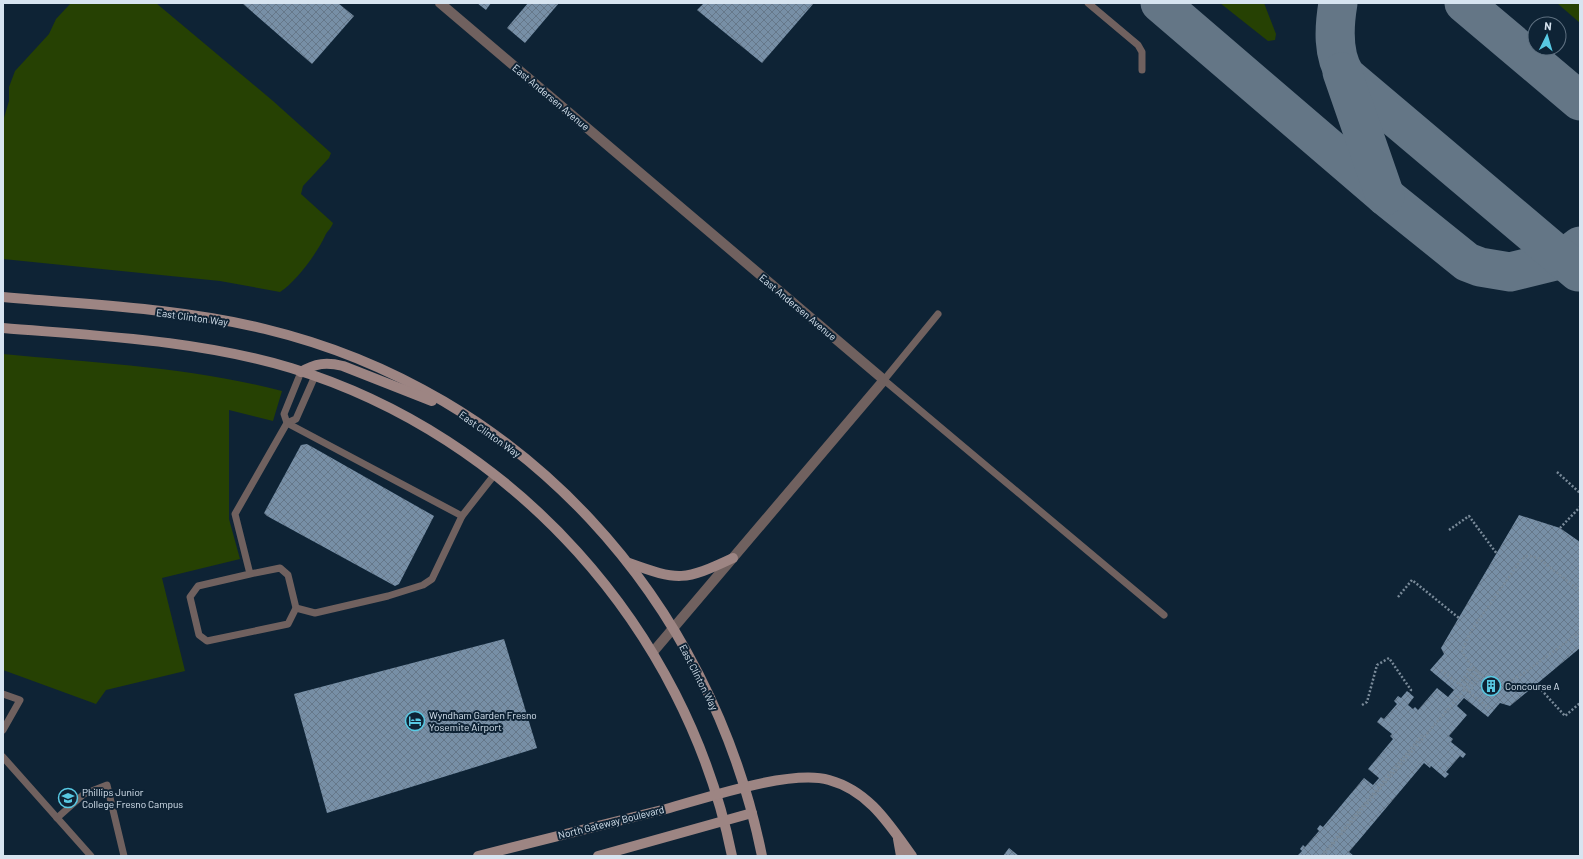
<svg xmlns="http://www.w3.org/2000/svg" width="1583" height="859" font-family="Barlow,sans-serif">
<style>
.grass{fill:#264103}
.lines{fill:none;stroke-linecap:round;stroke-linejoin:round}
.taxiway{stroke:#647686;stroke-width:39}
.building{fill:url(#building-cross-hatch)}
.path{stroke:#798a99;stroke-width:2.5;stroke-dasharray:2 2;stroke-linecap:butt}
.service{stroke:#70615f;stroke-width:7}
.tertiary{stroke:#70615f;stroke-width:10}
.secondary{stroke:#9d8583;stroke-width:10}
.labels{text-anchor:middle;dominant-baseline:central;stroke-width:4;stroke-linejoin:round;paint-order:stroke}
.street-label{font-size:10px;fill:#d7e4f0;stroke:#0e2335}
.poi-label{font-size:10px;fill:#d7e4f0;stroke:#0e2335;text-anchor:start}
</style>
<defs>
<pattern id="building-cross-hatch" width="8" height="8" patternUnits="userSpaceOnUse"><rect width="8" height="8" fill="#778fa6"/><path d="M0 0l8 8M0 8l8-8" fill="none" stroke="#66788a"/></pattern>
</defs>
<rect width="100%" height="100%" fill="#0e2335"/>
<g class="grass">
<path d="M 71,3 L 156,3 L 273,101 L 331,153 L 329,158 L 303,186 L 301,194 L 333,223 C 331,229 327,231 325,236 C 317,253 296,282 280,292 L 220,281 L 3,259 L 3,121 L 9,101 L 9,87 L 15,71 L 49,34 L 56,19 Z"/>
<path d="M 1220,3 L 1264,3 L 1276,34 L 1275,40 L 1268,41 Z"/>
<path d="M 1557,3 L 1580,3 L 1580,23 Z"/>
<path d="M 3,354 C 97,363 190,367 282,391 L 273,421 L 229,410 L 229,519 L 240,559 L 162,578 L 185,671 L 106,690 L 96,704 L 3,670 Z"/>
</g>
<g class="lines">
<g class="taxiway">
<path d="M 1160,3 L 1385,196 L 1467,262 L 1480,267 L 1510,272 L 1563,259 L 1580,246"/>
<path d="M 1338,3 C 1334,27 1332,55 1346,76 L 1578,272"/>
<path d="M 1464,3 L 1580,101"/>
<path d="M 1342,72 L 1385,196"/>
</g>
</g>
<g class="building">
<path d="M 242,3 L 338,3 L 354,16 L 312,64 Z"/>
<path d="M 477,3 L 491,3 L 486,10 Z"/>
<path d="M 528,3 L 559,3 L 525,43 L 507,28 Z"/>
<path d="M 704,3 L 814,3 L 762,63 L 697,10 Z"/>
<path d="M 307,444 L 434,516 L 399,584 L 395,586 L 267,516 L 264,513 L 301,445 Z"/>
<path d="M 1519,515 L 1560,528 L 1580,542 L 1580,648 L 1510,706 L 1500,703 L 1488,717 L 1464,698 L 1457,706 L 1467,715 L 1449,736 L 1453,739 L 1451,742 L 1466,754 L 1463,758 L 1460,756 L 1446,772 L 1449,774 L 1445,778 L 1431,766 L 1430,768 L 1424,763 L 1349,852 L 1354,856 L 1297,856 L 1302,851 L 1300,849 L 1303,845 L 1305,847 L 1319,831 L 1317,829 L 1320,825 L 1323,827 L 1364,778 L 1373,785 L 1379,778 L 1368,769 L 1393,739 L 1390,736 L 1392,734 L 1377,722 L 1381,717 L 1384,719 L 1397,704 L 1394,701 L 1398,696 L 1401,698 L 1407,691 L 1414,697 L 1408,705 L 1413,709 L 1415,707 L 1418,710 L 1437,688 L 1448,697 L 1454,690 L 1430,670 L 1444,654 L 1441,648 Z"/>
<path d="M 504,639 L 537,748 L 327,813 L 294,694 Z"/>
<path d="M 1009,848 L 1019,856 L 1003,856 Z"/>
</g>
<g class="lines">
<g class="path">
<path d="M 1557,472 L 1580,493"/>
<path d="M 1560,528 L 1580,507"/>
<path d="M 1449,530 L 1469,516 L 1497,554"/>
<path d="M 1580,591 L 1537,557 L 1527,556 L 1521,560 L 1471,631 L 1462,651 C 1470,667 1485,680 1502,686 L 1524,673 L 1580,632"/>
<path d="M 1398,597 L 1412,580 L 1459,618"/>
<path d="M 1441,670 L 1489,708"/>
<path d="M 1459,684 L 1470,670 L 1468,669 L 1471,671 L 1473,667"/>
<path d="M 1536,684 L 1565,716 L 1580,703"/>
<path d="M 1461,686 L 1476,670"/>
<path d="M 1464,688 L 1478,671"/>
<path d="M 1466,690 L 1481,673"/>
<path d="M 1469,692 L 1483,675"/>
<path d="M 1362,705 L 1367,702 L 1377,665 L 1389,658 L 1411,690 L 1409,693"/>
<path d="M 1321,856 L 1422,735"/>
<path d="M 1323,856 L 1465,689"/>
</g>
<g class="service">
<path d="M 1088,3 L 1138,45 L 1142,52 L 1142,70"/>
<path d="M 938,314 L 884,380 L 1164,615"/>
<path d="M 301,372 L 284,414 L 287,423 L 296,419 L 315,376"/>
<path d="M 250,574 L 280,568 L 288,575 L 296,608 L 288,624 L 207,641 L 199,635 L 190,597 L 198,586 L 250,574 L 235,514 L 287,423 L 462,516 L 495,474"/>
<path d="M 296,608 L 315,613 L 388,596 L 423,585 L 432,579 L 462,516"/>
<path d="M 3,694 L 20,700 L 3,730"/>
<path d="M 3,757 L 91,856"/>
<path d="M 57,818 L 84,794 L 107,785 L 124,856"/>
</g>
<path class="tertiary" d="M 440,3 L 884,380 L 653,652"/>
<g class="secondary">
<path d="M 3,297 C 90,305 179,308 265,329 C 522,391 710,599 762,856"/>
<path d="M 3,328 C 99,336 198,340 291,368 C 513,436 686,628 732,856"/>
<path d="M 301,372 C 315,363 327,362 343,366 L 432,401"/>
<path d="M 629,563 C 679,581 684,581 733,558"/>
<path d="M 898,839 L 901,856"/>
<path d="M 478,856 C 540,840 603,825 666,809 C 706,798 791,769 829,780 C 869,791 889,824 912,856"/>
<path d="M 598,856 L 752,813"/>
</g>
</g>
<defs>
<symbol id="building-ring" viewBox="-11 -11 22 22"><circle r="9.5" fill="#0e2335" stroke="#58c9e3" stroke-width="1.5"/><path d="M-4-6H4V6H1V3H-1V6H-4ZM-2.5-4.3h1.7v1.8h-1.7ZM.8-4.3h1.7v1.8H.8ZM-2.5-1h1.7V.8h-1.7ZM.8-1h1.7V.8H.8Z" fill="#58c9e3"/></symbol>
<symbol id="hotel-ring" viewBox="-11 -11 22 22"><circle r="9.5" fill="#0e2335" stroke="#58c9e3" stroke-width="1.5"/><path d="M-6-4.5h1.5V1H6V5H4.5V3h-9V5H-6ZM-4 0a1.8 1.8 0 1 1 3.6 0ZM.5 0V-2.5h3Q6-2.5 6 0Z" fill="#58c9e3"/></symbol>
<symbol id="school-ring" viewBox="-11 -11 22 22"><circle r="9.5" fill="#0e2335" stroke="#58c9e3" stroke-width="1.5"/><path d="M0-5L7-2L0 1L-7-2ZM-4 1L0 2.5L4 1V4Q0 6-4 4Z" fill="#58c9e3"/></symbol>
</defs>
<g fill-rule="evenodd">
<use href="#building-ring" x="1480" y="675" width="22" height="22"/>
<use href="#hotel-ring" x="404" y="710" width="22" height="22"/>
<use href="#school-ring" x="57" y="787" width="22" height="22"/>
</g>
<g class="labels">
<g class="street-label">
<text transform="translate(551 97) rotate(40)">East Andersen Avenue</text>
<text transform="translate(798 307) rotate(40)">East Andersen Avenue</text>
<text transform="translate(192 317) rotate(8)">East Clinton Way</text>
<text transform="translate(490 434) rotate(35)">East Clinton Way</text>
<text transform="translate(699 677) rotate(63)">East Clinton Way</text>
<text transform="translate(611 822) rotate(-14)">North Gateway Boulevard</text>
</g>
<g class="poi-label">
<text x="1505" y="686">Concourse A</text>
<text x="429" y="715">Wyndham Garden Fresno<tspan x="429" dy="12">Yosemite Airport</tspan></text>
<text x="82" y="792">Phillips Junior<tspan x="82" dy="12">College Fresno Campus</tspan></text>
</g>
</g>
<rect width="1583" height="859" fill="none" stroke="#d7e4f0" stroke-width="8"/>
<g transform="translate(1547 36) rotate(5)"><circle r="19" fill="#0e2335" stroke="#5e7080"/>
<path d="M0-3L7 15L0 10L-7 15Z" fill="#58c9e3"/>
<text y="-6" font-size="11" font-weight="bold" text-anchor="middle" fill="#d7e4f0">N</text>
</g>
</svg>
